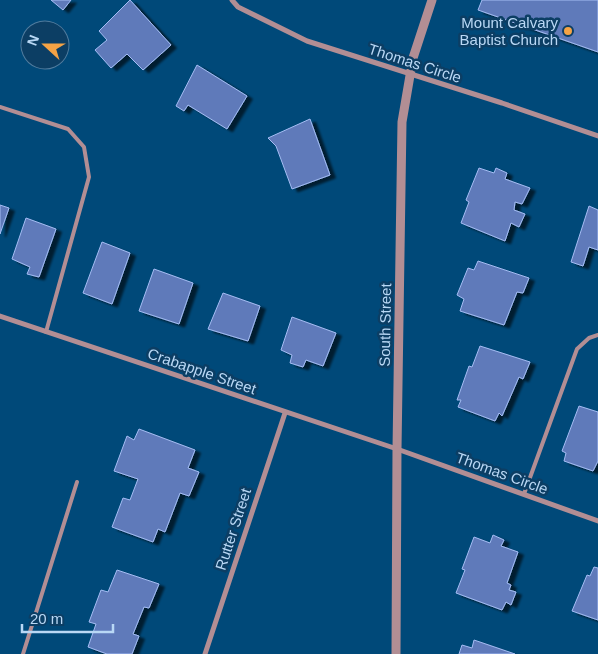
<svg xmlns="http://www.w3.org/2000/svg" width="598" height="654" font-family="Arial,sans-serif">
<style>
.building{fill:#5f7aba;stroke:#a5bdf4;filter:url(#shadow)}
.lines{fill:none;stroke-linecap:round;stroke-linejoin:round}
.service{stroke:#b28e94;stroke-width:4}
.minor{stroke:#b28e94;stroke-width:5}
.tertiary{stroke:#b28e94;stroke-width:9}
.poi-dot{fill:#f5a345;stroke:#0c3e64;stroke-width:2}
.labels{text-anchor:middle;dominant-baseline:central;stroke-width:5;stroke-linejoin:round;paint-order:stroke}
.poi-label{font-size:15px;fill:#b9d8f5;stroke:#0c3e64;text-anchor:end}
.street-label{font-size:15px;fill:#b9d8f5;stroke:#0c3e64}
</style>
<defs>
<filter id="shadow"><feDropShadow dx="5.5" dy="3" stdDeviation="1" flood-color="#0009"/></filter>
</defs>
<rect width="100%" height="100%" fill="#004979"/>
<g class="building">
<path d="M 51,0 L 71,0 L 63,10 Z"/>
<path d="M 130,0 L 171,45 L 143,70 L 127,54 L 111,68 L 95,50 L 107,40 L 99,31 Z"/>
<path d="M 482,0 L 598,0 L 598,52 L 478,10 Z"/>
<path d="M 197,65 L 247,96 L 227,129 L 188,105 L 184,111 L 176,106 Z"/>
<path d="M 310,119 L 330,175 L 292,189 L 276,146 L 268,138 Z"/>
<path d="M 479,168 L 494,173 L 496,168 L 507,173 L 505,179 L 530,188 L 522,204 L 515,202 L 514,210 L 525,214 L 519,227 L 511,223 L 505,241 L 461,223 L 469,202 L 466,200 Z"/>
<path d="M 0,205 L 9,208 L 0,234 Z"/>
<path d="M 589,206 L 598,210 L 598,250 L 589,247 L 583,266 L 571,262 Z"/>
<path d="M 26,218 L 56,229 L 39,277 L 27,274 L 30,267 L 12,259 Z"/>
<path d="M 102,242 L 130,253 L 112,304 L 83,293 Z"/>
<path d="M 478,261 L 529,278 L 523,293 L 517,292 L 504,325 L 460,311 L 464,299 L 457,295 L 468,268 L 474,270 Z"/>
<path d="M 154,269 L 193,283 L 179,324 L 139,311 Z"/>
<path d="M 223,293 L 260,306 L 248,341 L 208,329 Z"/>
<path d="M 292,317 L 336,333 L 323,366 L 306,360 L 303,367 L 290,363 L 292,355 L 281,350 Z"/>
<path d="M 480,346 L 530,362 L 523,379 L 519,377 L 502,416 L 499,413 L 495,421 L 458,407 L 461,400 L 457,400 L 469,366 L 472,367 Z"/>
<path d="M 579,406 L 598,412 L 598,461 L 593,471 L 564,461 L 566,453 L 562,451 Z"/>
<path d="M 139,429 L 195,450 L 188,468 L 199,472 L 189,496 L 180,493 L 165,532 L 158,529 L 153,542 L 112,527 L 123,498 L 130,500 L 138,479 L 114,471 L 127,436 L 134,440 Z"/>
<path d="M 493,535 L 504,540 L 501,546 L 518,552 L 507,583 L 511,585 L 509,590 L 516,592 L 511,605 L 506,602 L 502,610 L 456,593 L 465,570 L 462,569 L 474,537 L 490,543 Z"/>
<path d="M 594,567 L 598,568 L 598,620 L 572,611 L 587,575 L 590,576 Z"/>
<path d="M 117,570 L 159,584 L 149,608 L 144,607 L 133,634 L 139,636 L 132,654 L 107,654 L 88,647 L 96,624 L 89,622 L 101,590 L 108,592 Z"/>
<path d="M 474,640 L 515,654 L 459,654 L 462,645 L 472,648 Z"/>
</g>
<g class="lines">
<g class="service">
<path d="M 0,107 L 68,129 L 84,147 L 89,177 L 46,332"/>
<path d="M 524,494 L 577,349 L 589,338 L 598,335"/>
<path d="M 23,654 L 77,482"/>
</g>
<g class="minor">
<path d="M 232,0 L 238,7 L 307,41 L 502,103 L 598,136"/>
<path d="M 0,316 L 397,449 L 598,521"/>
<path d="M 205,654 L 285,413"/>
</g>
<path class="tertiary" d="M 396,654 L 397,449 L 402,122 L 413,58 L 432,0"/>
</g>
<circle class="poi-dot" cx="568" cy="31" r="5"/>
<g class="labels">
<g class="poi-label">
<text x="558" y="22">Mount Calvary<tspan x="558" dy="17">Baptist Church</tspan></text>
</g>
<g class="street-label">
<text transform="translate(415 63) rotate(18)">Thomas Circle</text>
<text transform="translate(385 325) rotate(-89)">South Street</text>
<text transform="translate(202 371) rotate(19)">Crabapple Street</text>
<text transform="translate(502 473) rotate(20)">Thomas Circle</text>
<text transform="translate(233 529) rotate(-72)">Rutter Street</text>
</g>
</g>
<g transform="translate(45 45) rotate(291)"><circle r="24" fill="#0c3e64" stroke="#517c9e"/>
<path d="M0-4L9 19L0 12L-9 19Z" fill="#f5a345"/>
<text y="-8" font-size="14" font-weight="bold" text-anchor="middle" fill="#b9d8f5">N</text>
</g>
<path d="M22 624v8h91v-8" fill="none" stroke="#b9d8f5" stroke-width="2.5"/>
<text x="30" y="624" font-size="15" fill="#b9d8f5" stroke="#0c3e64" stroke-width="4" paint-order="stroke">20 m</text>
</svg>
